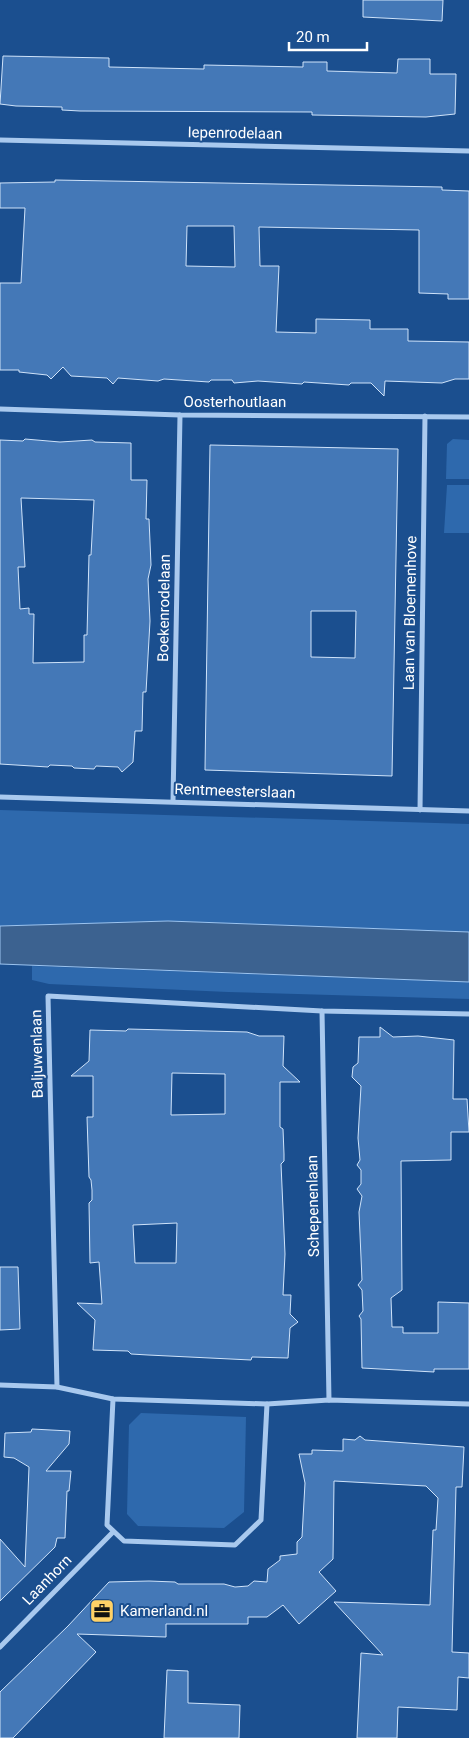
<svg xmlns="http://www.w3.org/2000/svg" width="469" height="1738" font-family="Roboto,sans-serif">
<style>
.green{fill:#2e69ad}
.water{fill:#3c6290;stroke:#9cc4f0}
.building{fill:#4478b7;stroke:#cfe3fa;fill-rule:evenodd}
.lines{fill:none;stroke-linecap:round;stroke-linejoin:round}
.minor{stroke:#a9c9ee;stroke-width:5}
.labels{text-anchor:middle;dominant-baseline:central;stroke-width:4;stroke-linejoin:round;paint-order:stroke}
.street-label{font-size:15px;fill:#fff;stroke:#1b4f8f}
.poi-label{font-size:15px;fill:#fff;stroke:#1b4f8f;text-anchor:start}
</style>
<rect width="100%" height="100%" fill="#1b4f8f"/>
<g class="green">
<path d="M 453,439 L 469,440 L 469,479 L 446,479 L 447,444 Z"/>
<path d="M 447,485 L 469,485 L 469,533 L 444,533 Z"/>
<path d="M 0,810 L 469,824 L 469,932 L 168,921 L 0,926 Z"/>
<path d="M 32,966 L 469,982 L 469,999 L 228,992 L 49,984 L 32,980 Z"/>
<path d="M 141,1413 L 246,1417 L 244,1512 L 224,1528 L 138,1526 L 127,1514 L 129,1425 Z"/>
</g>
<path class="water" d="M 168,921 L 469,932 L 469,982 L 0,964 L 0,926 Z"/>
<g class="building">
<path d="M 363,0 L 443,0 L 442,21 L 363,17 Z"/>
<path d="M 3,56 L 109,58 L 109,67 L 204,69 L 204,65 L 303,67 L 303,62 L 327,62 L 327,71 L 397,73 L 398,59 L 430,59 L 430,74 L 456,74 L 455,114 L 426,117 L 312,115 L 312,112 L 80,111 L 62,110 L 62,107 L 16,106 L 0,104 Z"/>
<path d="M 55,180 L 442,187 L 442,190 L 469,191 L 469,299 L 448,299 L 448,294 L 419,293 L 419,230 L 259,227 L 260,266 L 279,266 L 276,332 L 316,333 L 316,319 L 370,320 L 370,329 L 408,329 L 408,341 L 469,342 L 469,379 L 455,379 L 442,383 L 385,381 L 384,396 L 371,383 L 351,383 L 349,385 L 304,382 L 302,384 L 258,381 L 234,383 L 232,380 L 211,380 L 209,382 L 164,379 L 158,381 L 118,378 L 113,384 L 107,378 L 71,376 L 63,367 L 51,379 L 47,375 L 19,372 L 19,370 L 0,370 L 0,283 L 21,283 L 25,208 L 0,208 L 0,183 L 55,182 ZM 187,226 L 234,226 L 235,267 L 186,266 Z"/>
<path d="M 25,439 L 60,442 L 92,440 L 95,442 L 131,443 L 131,480 L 147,480 L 146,519 L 149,519 L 151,565 L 148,579 L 150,621 L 146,692 L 143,692 L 142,731 L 135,731 L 133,762 L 122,772 L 118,767 L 96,766 L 94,769 L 74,768 L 72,766 L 50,765 L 48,767 L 0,764 L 0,440 L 23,441 ZM 21,498 L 94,500 L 91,555 L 89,555 L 87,635 L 84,635 L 84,662 L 33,663 L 34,614 L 29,614 L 29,608 L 20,609 L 18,567 L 25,567 Z"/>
<path d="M 210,445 L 398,449 L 392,776 L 205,770 ZM 311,611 L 356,611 L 355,658 L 311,657 Z"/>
<path d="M 380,1027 L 393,1037 L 418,1036 L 454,1040 L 453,1099 L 467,1099 L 469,1132 L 451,1132 L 451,1160 L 401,1161 L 402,1290 L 391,1298 L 392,1327 L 403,1327 L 403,1333 L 438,1333 L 438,1302 L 469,1303 L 469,1369 L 434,1369 L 434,1372 L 362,1368 L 361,1319 L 359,1316 L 363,1311 L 362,1290 L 358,1285 L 362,1280 L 359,1212 L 362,1196 L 357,1189 L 361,1184 L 361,1170 L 357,1165 L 360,1160 L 358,1138 L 361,1086 L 352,1077 L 353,1067 L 358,1063 L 359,1037 L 380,1037 Z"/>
<path d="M 128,1029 L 247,1032 L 259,1036 L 284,1036 L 283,1066 L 300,1082 L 280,1082 L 280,1127 L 283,1129 L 284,1154 L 284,1161 L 281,1164 L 285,1254 L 283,1295 L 291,1295 L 290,1314 L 298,1322 L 290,1328 L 288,1358 L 252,1357 L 251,1360 L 148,1355 L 131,1354 L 128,1351 L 93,1350 L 95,1320 L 77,1303 L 102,1304 L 99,1262 L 90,1263 L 89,1203 L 92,1200 L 92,1190 L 91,1180 L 89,1177 L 87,1117 L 93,1117 L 93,1076 L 71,1076 L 89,1061 L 90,1030 L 126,1031 ZM 172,1073 L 225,1074 L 225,1114 L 171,1115 ZM 177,1223 L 176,1263 L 135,1263 L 133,1225 Z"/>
<path d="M 0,1267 L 18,1267 L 20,1329 L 0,1330 Z"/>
<path d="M 32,1429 L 70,1431 L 69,1444 L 46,1471 L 71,1471 L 69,1491 L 67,1491 L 65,1538 L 57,1538 L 55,1547 L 0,1601 L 0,1539 L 25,1567 L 29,1467 L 14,1458 L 4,1457 L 5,1433 L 31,1432 Z"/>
<path d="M 360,1436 L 365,1440 L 464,1447 L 462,1487 L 456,1487 L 452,1652 L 469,1653 L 469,1678 L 458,1677 L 457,1710 L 398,1707 L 397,1738 L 357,1738 L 361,1653 L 383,1655 L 334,1602 L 430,1605 L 433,1530 L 436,1530 L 438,1498 L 426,1486 L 334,1481 L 333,1559 L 319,1572 L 336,1591 L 299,1624 L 283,1605 L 267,1617 L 248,1617 L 248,1624 L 166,1624 L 166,1637 L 77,1634 L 96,1652 L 13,1738 L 0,1738 L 0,1692 L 68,1626 L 109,1582 L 149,1581 L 175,1582 L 178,1584 L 224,1584 L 235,1587 L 248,1586 L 254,1581 L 267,1582 L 268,1569 L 280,1560 L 280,1556 L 297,1554 L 297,1542 L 302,1537 L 305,1483 L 299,1454 L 312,1454 L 312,1450 L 343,1451 L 343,1439 L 355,1440 Z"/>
<path d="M 167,1670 L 188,1671 L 188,1703 L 240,1705 L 239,1738 L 164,1738 Z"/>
</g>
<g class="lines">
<g class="minor">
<path d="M 0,140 L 469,151"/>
<path d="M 0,409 L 180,415 L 469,417"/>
<path d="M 0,797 L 469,811"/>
<path d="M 173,801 L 180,415"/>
<path d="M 420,810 L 425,416"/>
<path d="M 322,1011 L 329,1400"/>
<path d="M 0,1385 L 57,1387 L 113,1399 L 267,1404 L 329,1400 L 469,1404"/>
<path d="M 57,1387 L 48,996 L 322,1011 L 469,1014"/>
<path d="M 113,1399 L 107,1525 L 124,1541 L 235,1545 L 261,1520 L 267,1404"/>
<path d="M 0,1647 L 113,1532"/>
</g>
</g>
<defs>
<symbol id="office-square" viewBox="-11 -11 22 22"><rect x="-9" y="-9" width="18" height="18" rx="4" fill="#ffd166" stroke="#1b4f8f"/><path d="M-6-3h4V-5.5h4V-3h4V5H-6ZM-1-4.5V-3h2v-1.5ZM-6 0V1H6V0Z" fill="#111"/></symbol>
</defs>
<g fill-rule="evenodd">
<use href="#office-square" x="88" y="1597" width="28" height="28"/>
</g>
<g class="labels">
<g class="street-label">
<text transform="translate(235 133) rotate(1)">Iepenrodelaan</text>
<text x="235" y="402">Oosterhoutlaan</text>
<text transform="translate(164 608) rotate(-89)">Boekenrodelaan</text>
<text transform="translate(410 613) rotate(-89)">Laan van Bloemenhove</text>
<text transform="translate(235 791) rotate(2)">Rentmeesterslaan</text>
<text transform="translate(37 1054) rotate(-91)">Baljuwenlaan</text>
<text transform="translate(313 1206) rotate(-91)">Schepenenlaan</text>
<text transform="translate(47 1580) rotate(-46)">Laanhorn</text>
</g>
<g class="poi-label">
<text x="120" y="1611">Kamerland.nl</text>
</g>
</g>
<path d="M289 42v8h78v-8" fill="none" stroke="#ffffff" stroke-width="2.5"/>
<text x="296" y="42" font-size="15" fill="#ffffff" stroke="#1b4f8f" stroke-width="4" paint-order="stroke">20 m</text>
</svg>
